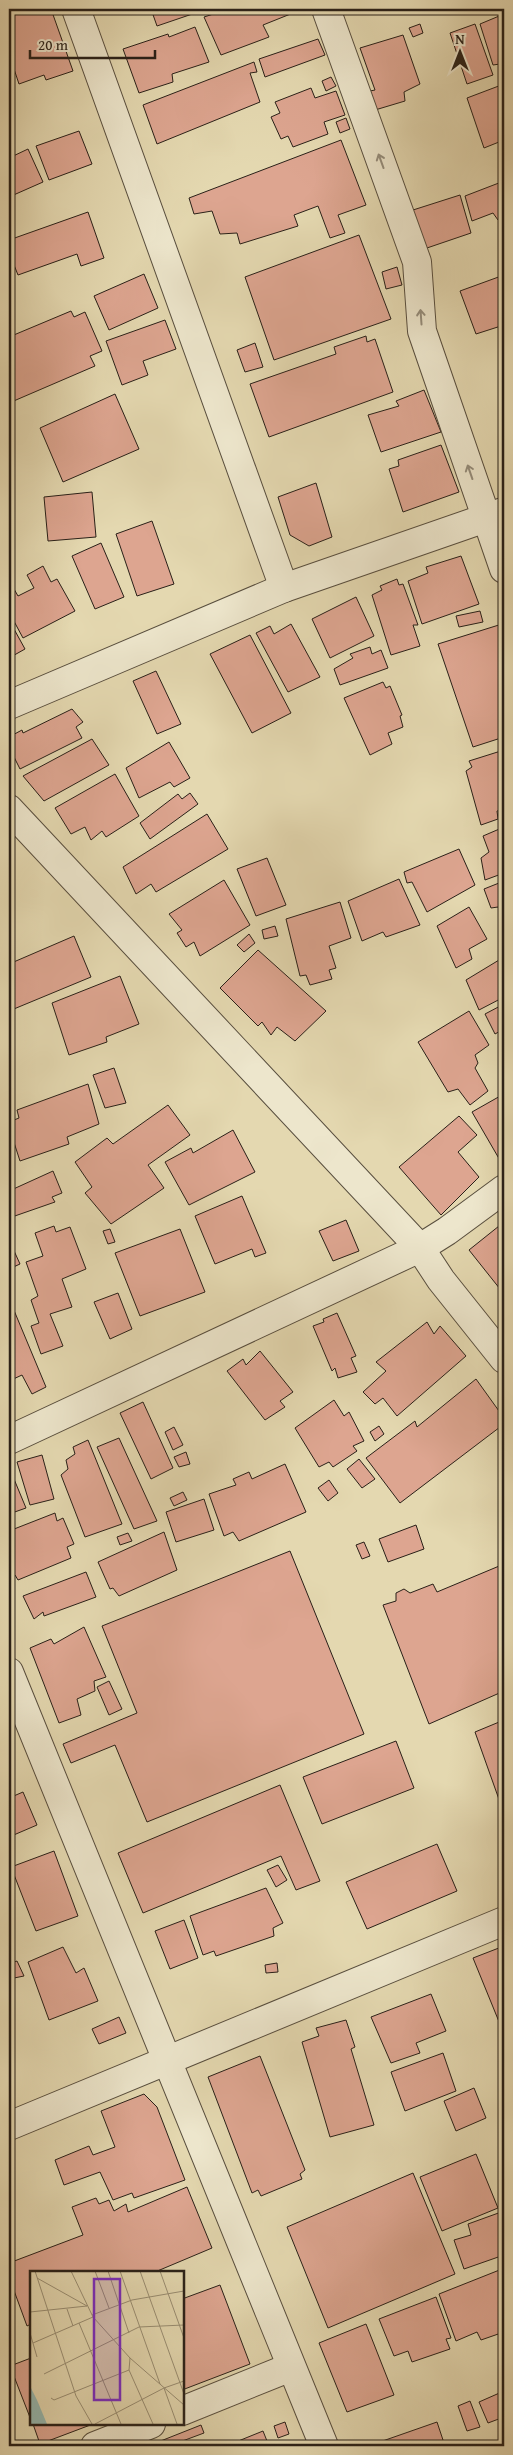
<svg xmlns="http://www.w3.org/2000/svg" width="513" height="2455" font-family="'Gentium Book Plus',serif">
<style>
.building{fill:#dda590;stroke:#292018}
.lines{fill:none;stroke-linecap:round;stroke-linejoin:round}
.minor-casing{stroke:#584e3e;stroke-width:30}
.minor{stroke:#ede6cc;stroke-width:28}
.oneway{stroke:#958d7b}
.inset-road{fill:none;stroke:#998e73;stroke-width:1}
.view{fill:#7b2cbf;fill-opacity:0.15;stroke:#7b2cbf;stroke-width:2.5}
.inset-edge{fill:none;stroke:#292018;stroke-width:2.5}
</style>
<rect width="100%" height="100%" fill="#e4d8b0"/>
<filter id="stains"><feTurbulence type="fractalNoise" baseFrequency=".004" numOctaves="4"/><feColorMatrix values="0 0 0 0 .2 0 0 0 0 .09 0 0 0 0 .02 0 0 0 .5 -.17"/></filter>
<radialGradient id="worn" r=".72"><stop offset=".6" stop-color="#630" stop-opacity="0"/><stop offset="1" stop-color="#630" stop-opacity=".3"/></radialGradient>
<g class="building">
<path d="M 9,9 L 51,9 L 73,71 L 46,80 L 44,75 L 19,84 L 9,54 Z"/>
<path d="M 151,9 L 207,9 L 157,26 Z"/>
<path d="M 229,9 L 291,9 L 293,13 L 263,25 L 269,37 L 221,55 L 204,17 Z"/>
<path d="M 504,14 L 504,68 L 502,69 L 500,64 L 493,65 L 480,24 Z"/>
<path d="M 420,24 L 423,33 L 413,37 L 409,28 Z"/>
<path d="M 475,24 L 493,75 L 467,84 L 450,33 Z"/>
<path d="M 195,27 L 209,62 L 172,74 L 173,82 L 139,93 L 123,49 L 168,34 L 169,37 Z"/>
<path d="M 403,35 L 420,84 L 404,92 L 405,101 L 375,110 L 370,91 L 375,90 L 360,48 Z"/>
<path d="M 318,39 L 325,55 L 265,77 L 259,59 Z"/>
<path d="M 254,62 L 257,72 L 250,73 L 260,102 L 157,144 L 143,105 Z"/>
<path d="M 331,77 L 336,86 L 326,91 L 322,81 Z"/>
<path d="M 504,84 L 504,140 L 484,148 L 467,98 Z"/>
<path d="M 311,88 L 315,98 L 336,91 L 345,115 L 324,122 L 328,134 L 293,147 L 288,136 L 281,139 L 271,117 L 280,113 L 275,102 Z"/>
<path d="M 346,118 L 350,129 L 340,133 L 336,122 Z"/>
<path d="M 79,131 L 92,164 L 49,180 L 36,146 Z"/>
<path d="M 341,140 L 366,205 L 338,215 L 345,233 L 330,238 L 318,206 L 294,215 L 298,226 L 240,244 L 237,233 L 220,234 L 212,211 L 194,214 L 189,198 Z"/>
<path d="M 28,149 L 43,182 L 9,197 L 9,158 Z"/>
<path d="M 504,181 L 504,218 L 498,220 L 493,213 L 472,221 L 465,196 Z"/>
<path d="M 460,195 L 471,233 L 424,249 L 413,210 Z"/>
<path d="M 88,212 L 104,258 L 81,266 L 77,254 L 18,275 L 12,260 L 9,262 L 9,240 Z"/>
<path d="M 359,235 L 391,319 L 274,360 L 245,277 Z"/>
<path d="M 397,267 L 402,285 L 386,289 L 382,272 Z"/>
<path d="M 144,274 L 158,308 L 109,330 L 94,296 Z"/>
<path d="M 504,275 L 504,325 L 476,334 L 460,291 Z"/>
<path d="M 71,311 L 74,317 L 85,312 L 102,351 L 90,356 L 95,366 L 9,403 L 9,337 Z"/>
<path d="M 165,320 L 176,349 L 143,361 L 148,375 L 122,385 L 106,341 Z"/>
<path d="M 366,336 L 367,342 L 375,339 L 393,392 L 269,437 L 250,384 L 336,354 L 334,347 Z"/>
<path d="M 255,343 L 263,367 L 245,372 L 237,350 Z"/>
<path d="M 424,390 L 441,432 L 381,452 L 368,415 L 399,406 L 396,401 Z"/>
<path d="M 115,394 L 139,449 L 63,482 L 40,428 Z"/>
<path d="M 441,445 L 459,492 L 403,512 L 389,469 L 399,466 L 398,460 Z"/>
<path d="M 316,483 L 332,537 L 309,546 L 290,535 L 278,497 Z"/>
<path d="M 92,492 L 96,537 L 48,541 L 44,497 Z"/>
<path d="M 152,521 L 174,584 L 137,596 L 116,534 Z"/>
<path d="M 101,543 L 124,597 L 95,609 L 72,556 Z"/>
<path d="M 461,556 L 479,604 L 422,624 L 408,581 L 428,573 L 426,567 Z"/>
<path d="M 43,566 L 51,582 L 57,579 L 75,611 L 23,638 L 9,612 L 9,583 L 10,582 L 18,596 L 34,588 L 27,575 Z"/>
<path d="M 397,579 L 399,585 L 403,584 L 418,625 L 413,625 L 420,646 L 391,655 L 372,595 L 382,590 L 380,586 Z"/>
<path d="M 356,597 L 374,636 L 330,658 L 312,619 Z"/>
<path d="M 480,611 L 483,622 L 459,627 L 456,616 Z"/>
<path d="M 9,620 L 25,649 L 9,658 Z"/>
<path d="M 291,624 L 320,677 L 288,692 L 256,633 L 270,626 L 274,634 Z"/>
<path d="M 502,624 L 504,631 L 504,737 L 473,747 L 438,644 Z"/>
<path d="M 250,635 L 291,713 L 252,733 L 210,654 Z"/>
<path d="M 370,647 L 372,654 L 381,650 L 388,668 L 340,685 L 334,669 L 353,658 L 350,654 Z"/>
<path d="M 156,671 L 181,724 L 157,734 L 133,681 Z"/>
<path d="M 383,682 L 386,688 L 390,686 L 402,715 L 400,716 L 403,727 L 388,733 L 392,744 L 370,755 L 344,698 Z"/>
<path d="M 72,709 L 83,722 L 76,727 L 82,738 L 20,769 L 9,747 L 9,737 L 22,730 L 23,733 Z"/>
<path d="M 92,739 L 109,765 L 44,801 L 23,776 Z"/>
<path d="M 169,742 L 190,778 L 174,787 L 170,782 L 139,798 L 126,768 Z"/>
<path d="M 504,750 L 504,809 L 497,811 L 498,819 L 481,825 L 466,771 L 472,767 L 469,761 Z"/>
<path d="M 115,774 L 139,816 L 106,837 L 102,831 L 91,840 L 85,827 L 71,834 L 55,808 Z"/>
<path d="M 190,793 L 198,804 L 150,839 L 140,823 L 178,794 L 182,799 Z"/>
<path d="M 207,814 L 228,849 L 156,892 L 151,884 L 136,894 L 123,867 Z"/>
<path d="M 504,827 L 504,873 L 485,880 L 481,858 L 489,852 L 483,836 Z"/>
<path d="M 459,849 L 475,885 L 427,912 L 412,882 L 407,883 L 404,872 Z"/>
<path d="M 267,858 L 286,905 L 256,916 L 237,869 Z"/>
<path d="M 399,879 L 420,925 L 386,937 L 383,932 L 362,941 L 348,901 Z"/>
<path d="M 224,880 L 250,925 L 200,956 L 194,942 L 186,947 L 177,933 L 182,930 L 169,914 Z"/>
<path d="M 504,881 L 504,918 L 498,907 L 491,908 L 484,889 Z"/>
<path d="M 340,902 L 351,938 L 329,946 L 336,968 L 329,970 L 332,979 L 310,985 L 306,975 L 300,976 L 286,919 Z"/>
<path d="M 469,907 L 487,939 L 469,949 L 472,959 L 456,968 L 437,926 Z"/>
<path d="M 275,926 L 278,936 L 264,939 L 262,930 Z"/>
<path d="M 249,934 L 255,943 L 244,952 L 237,945 Z"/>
<path d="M 74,936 L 91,977 L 9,1011 L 9,964 Z"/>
<path d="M 258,950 L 326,1011 L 295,1041 L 277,1027 L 271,1035 L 262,1022 L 258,1026 L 220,988 Z"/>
<path d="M 504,957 L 504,997 L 479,1010 L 466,980 Z"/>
<path d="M 120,976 L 139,1024 L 106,1037 L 107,1042 L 69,1055 L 52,1003 Z"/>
<path d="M 504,1004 L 504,1029 L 495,1034 L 485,1014 Z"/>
<path d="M 469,1011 L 489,1045 L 475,1055 L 478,1063 L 475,1068 L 488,1091 L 470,1105 L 458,1089 L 448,1092 L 418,1042 Z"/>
<path d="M 114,1068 L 126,1103 L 105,1108 L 93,1075 Z"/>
<path d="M 88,1084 L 99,1124 L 67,1137 L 69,1144 L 20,1161 L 9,1127 L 9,1122 L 19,1118 L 17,1110 Z"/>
<path d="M 502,1095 L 504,1097 L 504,1160 L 501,1162 L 472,1112 Z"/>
<path d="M 168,1105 L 190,1135 L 148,1165 L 164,1188 L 111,1224 L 85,1193 L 92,1187 L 75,1162 L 107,1138 L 113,1144 Z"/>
<path d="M 459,1116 L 477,1135 L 458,1152 L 479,1177 L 441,1215 L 399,1167 Z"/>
<path d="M 233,1130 L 255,1172 L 189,1205 L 165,1162 L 191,1148 L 193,1153 Z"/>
<path d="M 53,1171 L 62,1193 L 52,1197 L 55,1202 L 9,1218 L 9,1191 Z"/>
<path d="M 242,1196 L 266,1253 L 255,1257 L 252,1249 L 215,1264 L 195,1216 Z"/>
<path d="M 346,1220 L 359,1251 L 333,1261 L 319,1231 Z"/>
<path d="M 504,1222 L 504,1294 L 469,1250 Z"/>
<path d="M 54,1226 L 56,1232 L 70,1227 L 86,1269 L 62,1279 L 72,1307 L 50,1314 L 63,1346 L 41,1354 L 31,1326 L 39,1323 L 31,1300 L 38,1296 L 26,1262 L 43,1256 L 35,1233 Z"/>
<path d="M 110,1229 L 115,1242 L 108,1244 L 103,1231 Z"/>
<path d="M 180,1229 L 205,1292 L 140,1316 L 115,1253 Z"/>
<path d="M 10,1242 L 20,1264 L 9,1269 L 9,1243 Z"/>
<path d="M 118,1293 L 132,1329 L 110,1339 L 94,1302 Z"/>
<path d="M 13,1308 L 46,1387 L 32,1394 L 22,1375 L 9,1381 L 9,1310 Z"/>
<path d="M 337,1313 L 356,1356 L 351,1358 L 357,1372 L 338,1378 L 335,1368 L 332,1371 L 313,1326 L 324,1322 L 323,1319 Z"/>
<path d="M 427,1322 L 434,1334 L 440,1326 L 466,1356 L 397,1416 L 383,1398 L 375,1404 L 363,1392 L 386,1371 L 376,1362 Z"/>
<path d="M 260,1351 L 293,1392 L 280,1401 L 285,1407 L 265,1420 L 227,1371 L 243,1359 L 246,1365 Z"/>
<path d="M 476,1379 L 504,1418 L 504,1424 L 400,1503 L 366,1458 L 415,1421 L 417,1427 Z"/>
<path d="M 334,1400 L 344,1416 L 349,1412 L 364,1441 L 353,1446 L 357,1451 L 333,1467 L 329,1462 L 319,1467 L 295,1428 Z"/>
<path d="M 143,1402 L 173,1468 L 151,1479 L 120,1413 Z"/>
<path d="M 379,1426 L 384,1434 L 375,1441 L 370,1432 Z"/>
<path d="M 174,1427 L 183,1445 L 173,1450 L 165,1432 Z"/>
<path d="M 119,1438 L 157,1521 L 134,1529 L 97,1447 Z"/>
<path d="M 88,1440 L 122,1524 L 85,1537 L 61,1475 L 68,1469 L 66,1460 L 75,1454 L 73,1447 Z"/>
<path d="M 186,1452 L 190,1464 L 179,1467 L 174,1457 Z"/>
<path d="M 42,1455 L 54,1499 L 30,1505 L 17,1462 Z"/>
<path d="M 359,1459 L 375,1479 L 362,1488 L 347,1469 Z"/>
<path d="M 285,1464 L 306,1512 L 239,1541 L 233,1532 L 224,1536 L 209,1494 L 236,1485 L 233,1479 L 249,1472 L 252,1479 Z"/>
<path d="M 9,1467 L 26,1508 L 9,1514 Z"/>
<path d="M 329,1480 L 338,1493 L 328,1501 L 318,1488 Z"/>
<path d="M 183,1492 L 187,1500 L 174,1506 L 170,1498 Z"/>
<path d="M 204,1499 L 214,1530 L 176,1542 L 166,1512 Z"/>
<path d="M 55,1513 L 57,1521 L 63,1518 L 74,1544 L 67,1547 L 71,1558 L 18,1580 L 15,1575 L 9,1578 L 9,1531 Z"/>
<path d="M 416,1525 L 424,1549 L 388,1562 L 379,1539 Z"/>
<path d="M 164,1532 L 177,1570 L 119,1596 L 113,1588 L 110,1589 L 98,1562 Z"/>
<path d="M 128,1533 L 132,1541 L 120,1545 L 117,1537 Z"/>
<path d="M 364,1542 L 370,1556 L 362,1559 L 356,1545 Z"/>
<path d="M 290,1551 L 364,1734 L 147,1822 L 115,1745 L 71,1763 L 63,1744 L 137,1713 L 102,1626 Z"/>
<path d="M 504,1564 L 504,1691 L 429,1724 L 383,1605 L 396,1601 L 396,1593 L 404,1589 L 410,1593 L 433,1584 L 437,1592 Z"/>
<path d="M 86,1572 L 96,1597 L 44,1616 L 43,1612 L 34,1619 L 23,1596 Z"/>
<path d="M 84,1627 L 106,1677 L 94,1681 L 95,1691 L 77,1699 L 81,1715 L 59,1723 L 30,1648 L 51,1639 L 54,1644 Z"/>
<path d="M 109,1681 L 122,1709 L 109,1715 L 97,1687 Z"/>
<path d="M 504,1720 L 504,1804 L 501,1805 L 475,1732 Z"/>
<path d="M 396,1741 L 414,1788 L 322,1824 L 303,1777 Z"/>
<path d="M 280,1785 L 320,1881 L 296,1890 L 281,1856 L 143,1913 L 118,1853 Z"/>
<path d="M 23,1792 L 37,1825 L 9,1837 L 9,1798 Z"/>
<path d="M 437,1844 L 457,1891 L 367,1929 L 346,1882 Z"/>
<path d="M 54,1851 L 78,1916 L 36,1931 L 11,1867 Z"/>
<path d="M 278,1865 L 287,1880 L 276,1887 L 267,1870 Z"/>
<path d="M 266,1888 L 283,1923 L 273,1928 L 274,1936 L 216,1956 L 214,1951 L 203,1955 L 190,1916 Z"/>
<path d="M 184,1920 L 198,1958 L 170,1969 L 155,1931 Z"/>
<path d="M 504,1946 L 504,2034 L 473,1958 Z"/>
<path d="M 63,1947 L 76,1973 L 84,1968 L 98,2001 L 49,2020 L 28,1962 Z"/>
<path d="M 17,1961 L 24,1976 L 9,1979 L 9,1964 Z"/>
<path d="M 277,1963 L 278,1972 L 266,1973 L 265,1965 Z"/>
<path d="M 431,1994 L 446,2031 L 416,2043 L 420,2053 L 391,2063 L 371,2017 Z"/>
<path d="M 119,2017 L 126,2033 L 99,2044 L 92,2029 Z"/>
<path d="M 346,2020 L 355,2047 L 351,2049 L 374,2125 L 330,2137 L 302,2042 L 319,2036 L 316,2028 Z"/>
<path d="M 443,2053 L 456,2091 L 405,2111 L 391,2072 Z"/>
<path d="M 260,2056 L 305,2170 L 300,2174 L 302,2179 L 261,2196 L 258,2190 L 252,2193 L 208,2077 Z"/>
<path d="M 474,2088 L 486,2118 L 456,2131 L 444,2101 Z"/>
<path d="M 144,2094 L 157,2107 L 185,2180 L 134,2198 L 132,2193 L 113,2200 L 100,2172 L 64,2185 L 55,2160 L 89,2146 L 93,2155 L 115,2147 L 101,2111 Z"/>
<path d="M 476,2154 L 498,2208 L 442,2231 L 420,2177 Z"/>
<path d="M 413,2173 L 455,2274 L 328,2328 L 287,2227 Z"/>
<path d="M 187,2187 L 212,2248 L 155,2272 L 31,2272 L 31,2324 L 27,2326 L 9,2277 L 9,2263 L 83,2235 L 72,2207 L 96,2198 L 99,2204 L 109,2200 L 114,2211 L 126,2204 L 128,2212 Z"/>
<path d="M 504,2211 L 504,2255 L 464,2269 L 454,2240 L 471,2235 L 468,2224 Z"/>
<path d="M 502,2269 L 504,2320 L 501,2321 L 504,2332 L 481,2340 L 477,2332 L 456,2341 L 439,2294 Z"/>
<path d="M 220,2285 L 250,2364 L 182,2390 L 182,2299 Z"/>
<path d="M 436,2297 L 451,2338 L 446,2339 L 450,2349 L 412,2362 L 408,2351 L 394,2356 L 379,2319 Z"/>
<path d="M 366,2324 L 394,2395 L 347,2412 L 319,2343 Z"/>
<path d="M 31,2358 L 31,2420 L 10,2366 Z"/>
<path d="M 504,2391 L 504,2417 L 488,2423 L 479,2402 Z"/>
<path d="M 470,2401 L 480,2427 L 467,2431 L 458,2406 Z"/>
<path d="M 285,2422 L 289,2434 L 278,2438 L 274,2426 Z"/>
<path d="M 437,2422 L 445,2446 L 375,2446 L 374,2444 Z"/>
<path d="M 33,2424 L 93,2424 L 40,2444 Z"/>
<path d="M 201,2425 L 204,2433 L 169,2446 L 148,2446 Z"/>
<path d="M 263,2431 L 269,2446 L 226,2446 Z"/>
</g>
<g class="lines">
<defs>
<g id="minor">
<path d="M 76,9 L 284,588"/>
<path d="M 326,9 L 417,262 L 422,331 L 504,569"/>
<path d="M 9,705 L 284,588 L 503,512"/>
<path d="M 9,809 L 420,1248 L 441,1280 L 504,1359"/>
<path d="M 9,1440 L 420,1248 L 447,1231 L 504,1189"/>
<path d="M 9,1672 L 324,2446"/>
<path d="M 9,2126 L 504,1921"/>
<path d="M 182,2411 L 291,2367"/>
<path d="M 95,2446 L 151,2424"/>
</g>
</defs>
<use href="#minor" class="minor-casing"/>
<use href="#minor" class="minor"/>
</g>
<defs><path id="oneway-shaft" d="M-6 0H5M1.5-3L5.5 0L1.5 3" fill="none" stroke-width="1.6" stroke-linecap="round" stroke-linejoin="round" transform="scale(1.25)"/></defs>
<g class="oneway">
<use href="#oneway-shaft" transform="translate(381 161) rotate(-110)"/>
<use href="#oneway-shaft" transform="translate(421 317) rotate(-94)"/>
<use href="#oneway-shaft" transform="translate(470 472) rotate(-109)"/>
</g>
<g transform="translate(30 2271)">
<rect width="154" height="154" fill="#e4d8b0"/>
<path d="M 0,115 L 7,129 L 17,153 L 0,153 Z" fill="#96b9b0"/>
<path class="inset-road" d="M 5,0 L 46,125 L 62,153M 41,0 L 63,46 L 100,87 L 154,134M 65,0 L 79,37M 78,0 L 99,62M 90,0 L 130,113M 110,0 L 154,123M 130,0 L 154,67M 7,7 L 57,35M 37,38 L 43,55M 0,41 L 57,35M 62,44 L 102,29 L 154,20M 49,52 L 91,153M 0,62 L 7,86M 3,72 L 63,46M 100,87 L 99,99 L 123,153M 14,103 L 109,56 L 154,54M 134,117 L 147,153M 21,127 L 24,129 L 99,99M 65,153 L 134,117 L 154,110"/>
<path class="view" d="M 64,8 L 90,8 L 90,129 L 64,129 Z"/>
<rect width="154" height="154" class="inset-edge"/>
</g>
<rect width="513" height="2455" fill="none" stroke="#e4d8b0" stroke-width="30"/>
<rect x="10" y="10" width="493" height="2435" fill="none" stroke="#292018" stroke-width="2.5"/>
<rect x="15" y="15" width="483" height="2425" fill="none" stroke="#292018"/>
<g transform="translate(460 52)" stroke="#ede6cc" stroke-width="4" paint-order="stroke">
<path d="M0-4L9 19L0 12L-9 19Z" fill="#292018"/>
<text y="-8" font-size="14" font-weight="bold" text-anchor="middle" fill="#292018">N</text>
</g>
<path d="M30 50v8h125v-8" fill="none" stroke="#292018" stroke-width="2.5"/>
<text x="38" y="50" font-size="15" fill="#292018" stroke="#ede6cc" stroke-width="4" paint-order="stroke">20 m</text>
<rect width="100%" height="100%" filter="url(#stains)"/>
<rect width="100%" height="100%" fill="url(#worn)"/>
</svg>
